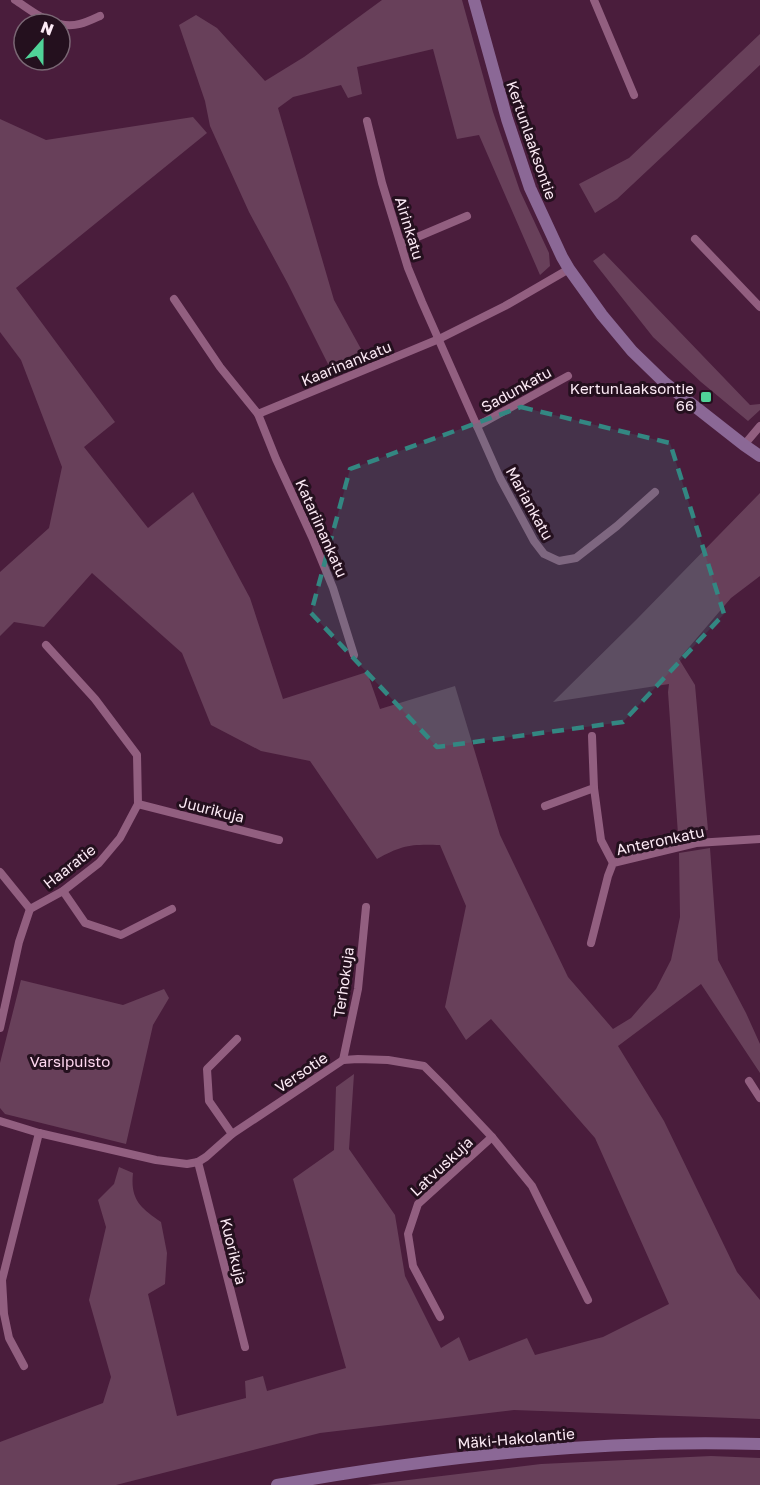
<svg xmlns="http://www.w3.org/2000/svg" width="760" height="1485" font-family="'Golos Text',sans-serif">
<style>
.green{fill:#68405a}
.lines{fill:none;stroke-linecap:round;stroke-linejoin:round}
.street{stroke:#925f80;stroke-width:8}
.secondary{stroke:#8b6896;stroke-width:12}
.marked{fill:#338782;fill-opacity:0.2;stroke:#338782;stroke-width:4.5;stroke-dasharray:12 8;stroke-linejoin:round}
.poi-dot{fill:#50d398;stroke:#24101e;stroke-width:2}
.labels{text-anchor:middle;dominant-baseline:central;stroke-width:6;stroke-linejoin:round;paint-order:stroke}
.street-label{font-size:15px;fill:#fceaf5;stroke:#24101e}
.poi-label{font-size:15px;fill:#fceaf5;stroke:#24101e;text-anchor:end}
.park-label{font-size:15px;fill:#ffd7f0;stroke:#24101e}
</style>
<rect width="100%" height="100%" fill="#4a1d3c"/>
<g class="green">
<path d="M 382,0 L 462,0 L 493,112 L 520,191 L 549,253 L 550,266 L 540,275 L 479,135 L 457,139 L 433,49 L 357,67 L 362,94 L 348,98 L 341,85 L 293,97 L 278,108 L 334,300 L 366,358 L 331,370 L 288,284 L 249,212 L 210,126 L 205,101 L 179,25 L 196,15 L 217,28 L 265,81 L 304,57 Z"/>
<path d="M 760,34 L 760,65 L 617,199 L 595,213 L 579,184 L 629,158 Z"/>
<path d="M 193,117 L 207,133 L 16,288 L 115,422 L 84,447 L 148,528 L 193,492 L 250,598 L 283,699 L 367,672 L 380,709 L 455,686 L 500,835 L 568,977 L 613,1029 L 631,1018 L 656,989 L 671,960 L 680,917 L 679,853 L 710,848 L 718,960 L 746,1013 L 760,1044 L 760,1073 L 701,984 L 618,1046 L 664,1121 L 737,1272 L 760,1300 L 760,1419 L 514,1410 L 320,1433 L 116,1485 L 0,1485 L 0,1442 L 103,1403 L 111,1377 L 89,1300 L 106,1227 L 98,1200 L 114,1184 L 119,1167 L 133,1173 C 130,1200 141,1208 161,1222 L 167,1253 L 165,1284 L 148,1294 L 177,1416 L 246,1398 L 245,1381 L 263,1376 L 267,1391 L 346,1368 L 293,1179 L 334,1150 L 336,1087 L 354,1074 L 349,1149 L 395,1215 L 405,1276 L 441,1348 L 459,1337 L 469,1361 L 527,1338 L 535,1355 L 603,1337 L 669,1304 L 595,1138 L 491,1019 L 466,1040 L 445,1007 L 466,906 L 440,845 C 411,844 402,845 377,859 L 310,761 L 261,751 L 211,725 L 182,653 L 92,573 L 44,627 L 14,622 L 0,636 L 0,572 L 49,528 L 62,467 L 21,360 L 0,332 L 0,119 L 46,140 Z"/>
<path d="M 604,253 L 750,405 L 760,404 L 760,410 L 748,421 L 701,382 L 653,337 L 593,261 Z"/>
<path d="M 760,493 L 760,576 L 731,598 L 679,659 L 695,685 L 708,830 L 678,834 L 668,692 L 669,684 L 553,702 L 636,620 Z"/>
<path d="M 21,980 L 123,1005 L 164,989 L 169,998 L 153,1025 L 126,1144 L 5,1114 L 0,1108 L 0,1063 Z"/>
<path d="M 711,1456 L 760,1458 L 760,1485 L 367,1485 L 541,1464 Z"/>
</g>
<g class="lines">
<g class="street">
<path d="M 15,0 C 29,9 42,20 59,24"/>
<path d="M 594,0 L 634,95"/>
<path d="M 60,24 C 75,28 87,22 100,16"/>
<path d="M 367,121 L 382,183 L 408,268 L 422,302 L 500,478 L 534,541 L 544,554 L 559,561 L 576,558 L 617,526 L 655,492"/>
<path d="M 695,239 L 760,307"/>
<path d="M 401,244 L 467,216"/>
<path d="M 174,299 L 220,367 L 258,414 L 439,339 L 505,306 L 569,269"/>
<path d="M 258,414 L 276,459 L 312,537 L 333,588 L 354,655"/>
<path d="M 477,426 L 568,376"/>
<path d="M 744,445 L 760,426"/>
<path d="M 592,736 L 594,788"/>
<path d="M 138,804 L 279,840"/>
<path d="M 545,806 L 594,788 L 601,840 L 613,863"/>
<path d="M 0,872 L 30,909"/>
<path d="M 63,891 L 85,923 L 121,935 L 172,909"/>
<path d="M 591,943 L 608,876 L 613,863 L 696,843 L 760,839"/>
<path d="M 0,1028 L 19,942 L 30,909 L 63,891 L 99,863 L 120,838 L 138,804 L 137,755 L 95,699 L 46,645"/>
<path d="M 343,1060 L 358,989 L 366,907"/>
<path d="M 749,1081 L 760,1098"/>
<path d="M 0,1121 L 39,1133 L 156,1160 L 187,1164 L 198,1162 L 206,1157 L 232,1134 L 343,1060 L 358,1059 L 388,1060 L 424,1066 L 444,1086 L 492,1137 L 532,1186 L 588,1300"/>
<path d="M 232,1134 L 209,1101 L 207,1069 L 237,1039"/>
<path d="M 198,1162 L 245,1347"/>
<path d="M 440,1317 L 413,1266 L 408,1234 L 418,1204 L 492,1137"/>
<path d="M 24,1366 L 9,1338 L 4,1314 L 2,1280 L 39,1133"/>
</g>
<g class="secondary">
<path d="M 474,0 L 507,119 L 530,188 L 562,257 L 569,269 L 602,315 L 632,351 L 665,383 L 744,445 L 760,456"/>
<path d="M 277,1485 C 437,1457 597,1439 760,1444"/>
</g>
</g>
<path class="marked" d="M 521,407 L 670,443 L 724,614 L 623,722 L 437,747 L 311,613 L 350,469 Z"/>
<rect class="poi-dot" x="700" y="391" width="12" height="12" rx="3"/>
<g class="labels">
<g class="street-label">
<text transform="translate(532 140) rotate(71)">Kertunlaaksontie</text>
<text transform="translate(410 228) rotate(73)">Airinkatu</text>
<text transform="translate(346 363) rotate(-22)">Kaarinankatu</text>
<text transform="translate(516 389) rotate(-29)">Sadunkatu</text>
<text transform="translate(530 503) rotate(61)">Mariankatu</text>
<text transform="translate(322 528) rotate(66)">Katariinankatu</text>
<text transform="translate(212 809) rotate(14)">Juurikuja</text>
<text transform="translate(660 840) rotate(-12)">Anteronkatu</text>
<text transform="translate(69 866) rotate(-38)">Haaratie</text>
<text transform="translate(343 982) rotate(-82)">Terhokuja</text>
<text transform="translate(301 1072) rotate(-34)">Versotie</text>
<text transform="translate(441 1166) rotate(-43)">Latvuskuja</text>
<text transform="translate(234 1251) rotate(76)">Kuorikuja</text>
<text transform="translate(516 1438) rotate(-5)">Mäki-Hakolantie</text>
</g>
<g class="poi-label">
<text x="694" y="388">Kertunlaaksontie<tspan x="694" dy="17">66</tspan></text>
</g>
<g class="park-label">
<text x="70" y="1061">Varsipuisto</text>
</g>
</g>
<g transform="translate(42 42) rotate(21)"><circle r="28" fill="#24101e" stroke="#7a6774" stroke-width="1.5"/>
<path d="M0-4.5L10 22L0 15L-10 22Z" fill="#50d398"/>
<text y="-9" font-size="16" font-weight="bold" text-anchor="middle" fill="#fceaf5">N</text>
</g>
</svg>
